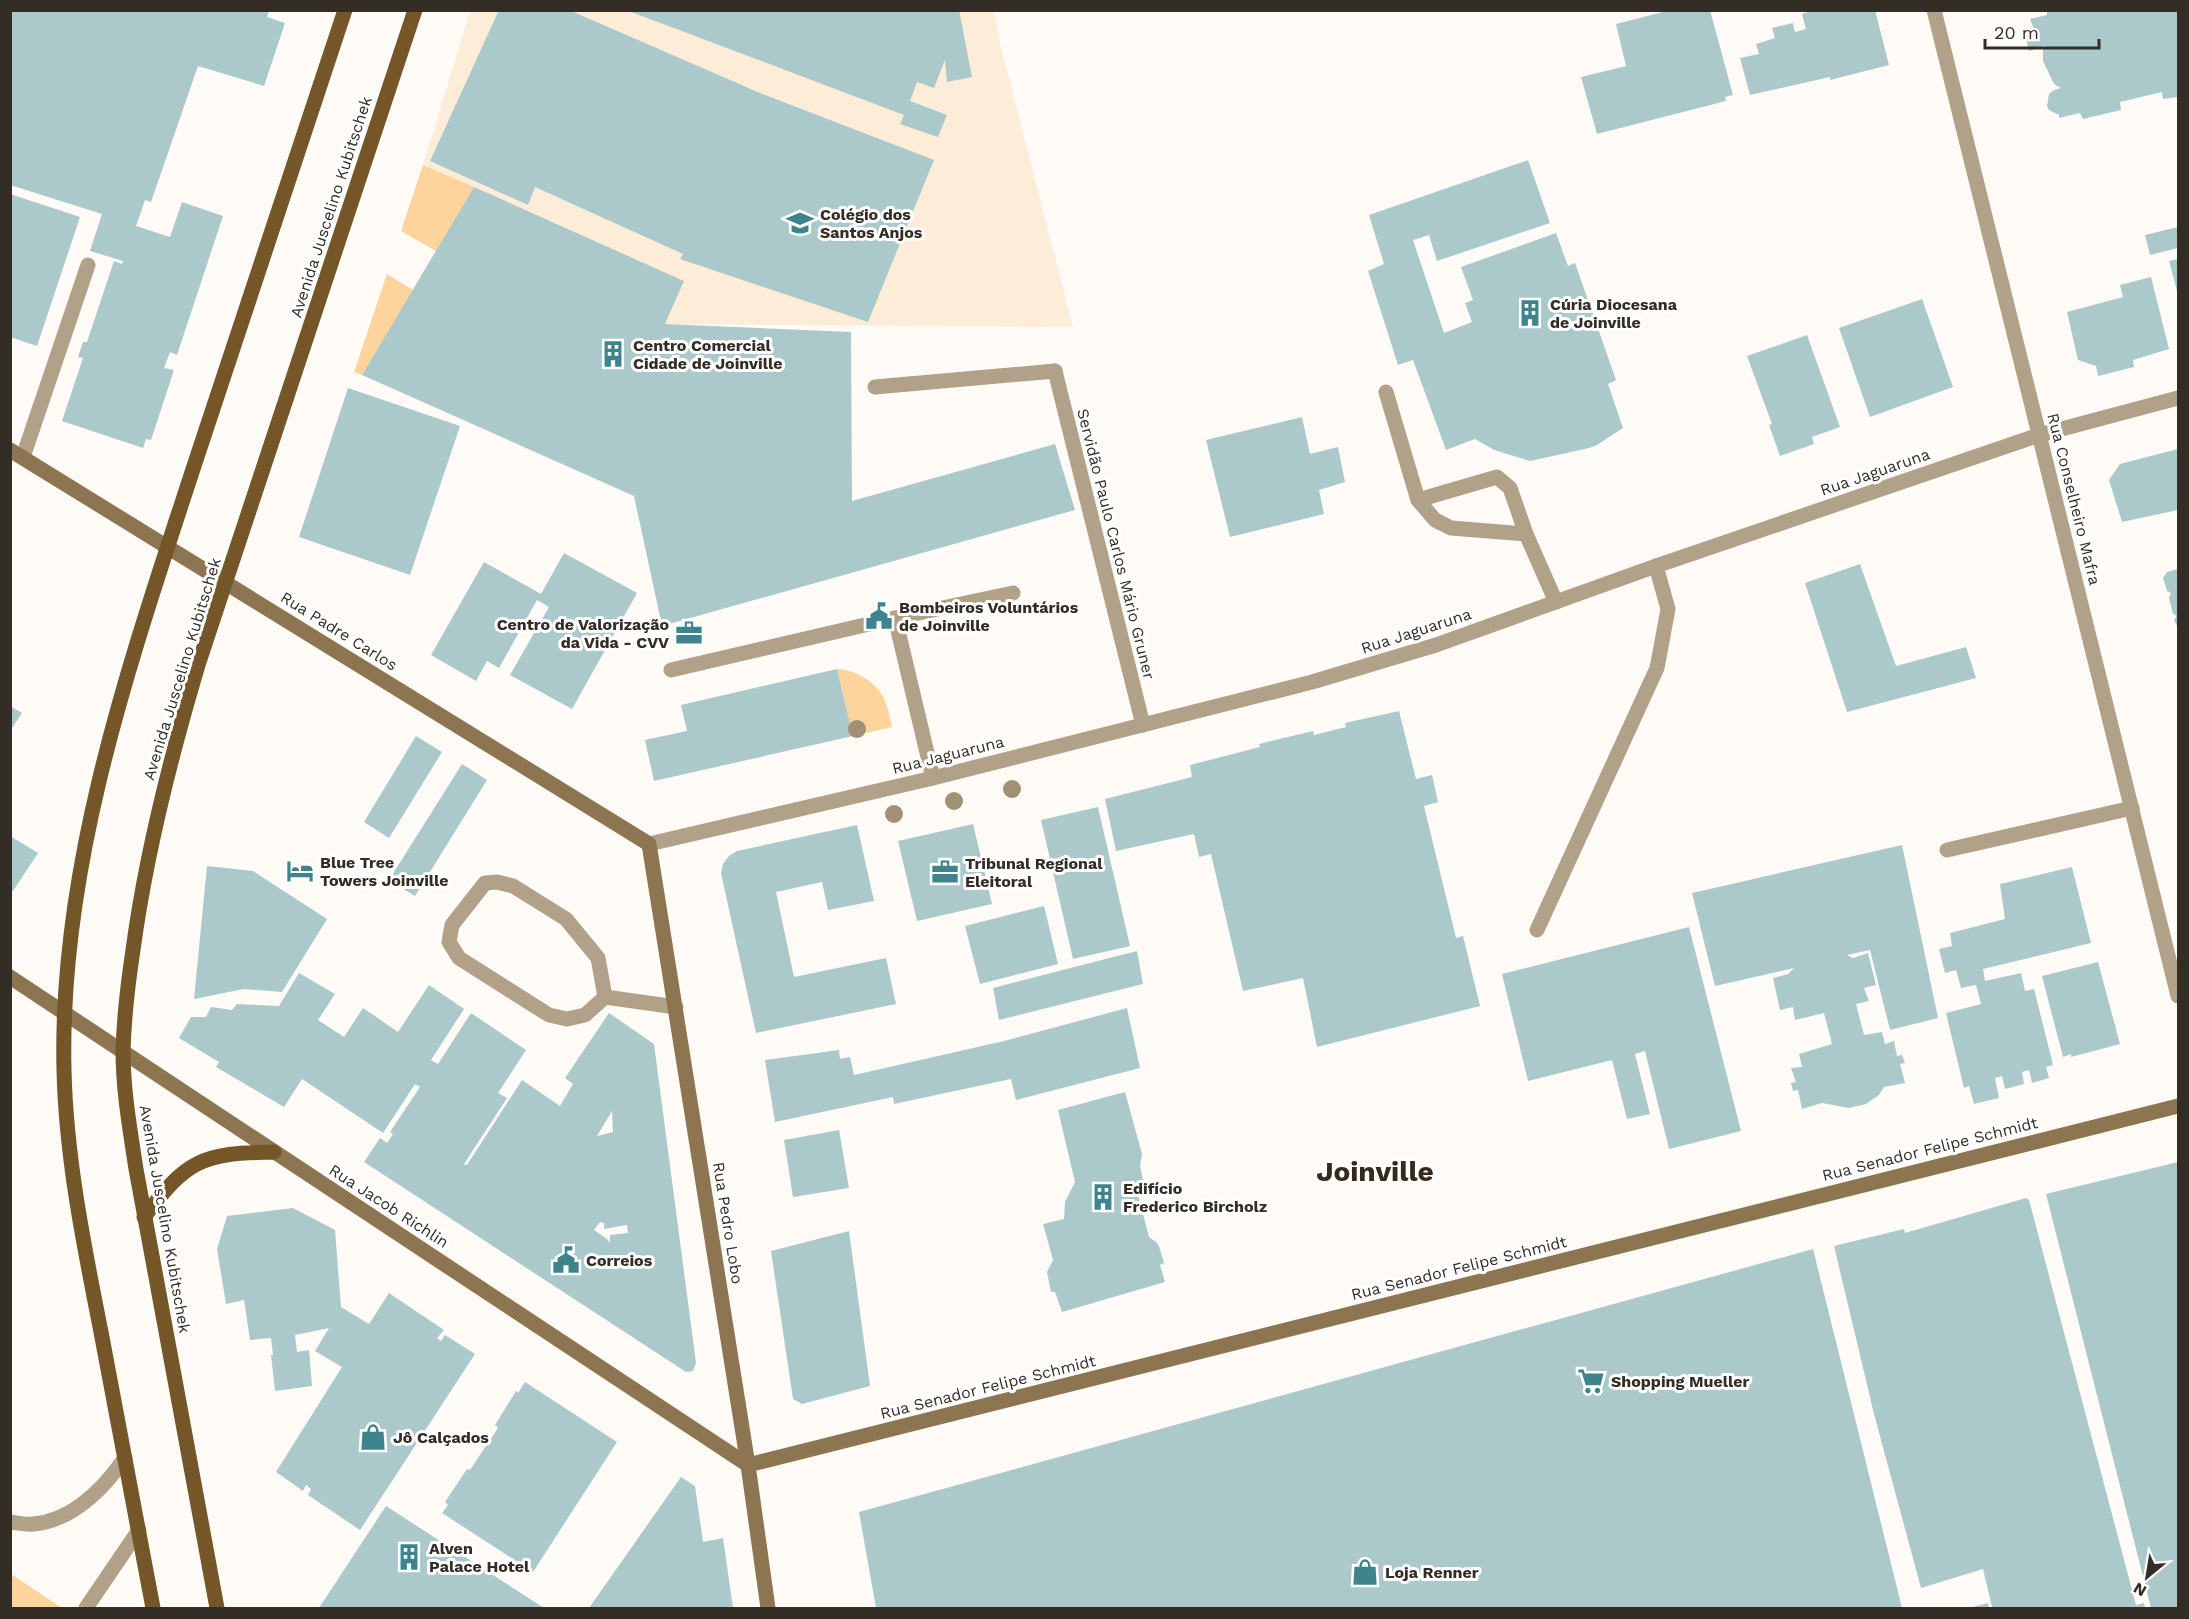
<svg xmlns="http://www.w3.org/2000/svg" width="2189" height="1619" font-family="'Work Sans',sans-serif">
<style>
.built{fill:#fdedd8}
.green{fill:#fcd49c}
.building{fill:#abc8cb;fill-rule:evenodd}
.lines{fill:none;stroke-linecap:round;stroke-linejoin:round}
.service{stroke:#b2a189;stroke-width:15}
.minor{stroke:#b2a189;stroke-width:15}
.secondary{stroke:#8e7551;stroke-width:15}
.primary{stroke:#745628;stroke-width:15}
.tree{fill:#a09074}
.labels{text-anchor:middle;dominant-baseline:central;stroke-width:6;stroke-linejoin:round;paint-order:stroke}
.street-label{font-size:16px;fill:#332d26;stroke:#fff}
.poi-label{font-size:16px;font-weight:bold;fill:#332d26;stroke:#fff;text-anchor:start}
.town-label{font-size:28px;font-weight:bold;fill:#362b1b;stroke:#fff}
</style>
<rect width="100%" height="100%" fill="#fefbf7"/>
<path class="built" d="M 470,11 L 994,11 L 1000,43 L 1073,327 L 665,324 L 684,281 L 423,165 Z"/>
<g class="green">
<path d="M 423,165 L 474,187 L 436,251 L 401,231 Z"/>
<path d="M 387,274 L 413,290 L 362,375 L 354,372 Z"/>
<path d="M 837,669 C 853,669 873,680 882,695 C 887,703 890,717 892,727 L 853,736 Z"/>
<path d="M 11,1574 L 62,1608 L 11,1608 Z"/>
</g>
<g class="building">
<path d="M 10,10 L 269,10 L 267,17 L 285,23 L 264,86 L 198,66 L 151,202 L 145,200 L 136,226 L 170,237 L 182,202 L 223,216 L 177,355 L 170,352 L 164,368 L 174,370 L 151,440 L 146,439 L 143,448 L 62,421 L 83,358 L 78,357 L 83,342 L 87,342 L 114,261 L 122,264 L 123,261 L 90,251 L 102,214 L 10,185 Z"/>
<path d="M 499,10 L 569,10 L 760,93 L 934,160 L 868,322 L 680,259 L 683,254 L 535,187 L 528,205 L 430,161 Z"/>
<path d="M 626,10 L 959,10 L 972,77 L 947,82 L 945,60 L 934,88 L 917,82 L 910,101 L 947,115 L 938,137 L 900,124 L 904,115 Z"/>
<path d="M 1662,10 L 1710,10 L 1733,95 L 1725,97 L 1726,101 L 1597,134 L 1581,77 L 1626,66 L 1616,24 L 1663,12 Z"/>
<path d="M 1813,10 L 1875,10 L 1889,65 L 1830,80 L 1830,77 L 1750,95 L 1740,58 L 1759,54 L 1756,44 L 1775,38 L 1772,28 L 1793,23 L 1795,32 L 1806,29 L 1802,14 Z"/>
<path d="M 2047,10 L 2178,10 L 2178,97 L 2163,99 L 2162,92 L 2120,102 L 2121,110 L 2083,119 L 2080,113 L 2059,118 L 2059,115 L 2049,110 L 2047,106 L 2049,94 L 2054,90 L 2061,88 L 2054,84 L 2043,61 L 2043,50 L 2046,46 L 2029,51 L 2024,31 L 2034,29 L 2030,19 L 2047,15 Z"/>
<path d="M 1528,160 L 1550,223 L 1437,261 L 1429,235 L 1413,240 L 1444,333 L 1472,322 L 1465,303 L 1473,300 L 1461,267 L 1556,233 L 1568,266 L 1575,263 L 1616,380 L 1608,384 L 1623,428 L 1597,445 L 1589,448 L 1530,461 L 1494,450 L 1475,439 L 1446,450 L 1413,360 L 1398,365 L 1368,271 L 1384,264 L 1369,215 Z"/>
<path d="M 474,187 L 684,281 L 665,324 L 851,332 L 852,501 L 1055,444 L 1075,510 L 662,626 L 634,496 L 362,375 Z"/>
<path d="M 10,194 L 80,217 L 37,346 L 10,337 Z"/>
<path d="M 2178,227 L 2178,248 L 2150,255 L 2145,235 Z"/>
<path d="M 2178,259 L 2178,295 L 2169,261 Z"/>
<path d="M 2151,277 L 2169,349 L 2133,360 L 2134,367 L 2098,376 L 2096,366 L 2078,360 L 2067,312 L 2123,297 L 2120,285 Z"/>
<path d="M 1922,299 L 1953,387 L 1870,417 L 1839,328 Z"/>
<path d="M 1807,335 L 1840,427 L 1812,437 L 1814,444 L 1780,456 L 1769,425 L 1772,424 L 1747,356 Z"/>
<path d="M 348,388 L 460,426 L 410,575 L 299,537 Z"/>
<path d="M 1302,417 L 1310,454 L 1338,447 L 1345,482 L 1319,490 L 1324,514 L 1230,537 L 1206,440 Z"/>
<path d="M 2178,449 L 2178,510 L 2122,522 L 2109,480 L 2120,464 Z"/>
<path d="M 564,553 L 637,593 L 572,709 L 510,675 L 549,607 L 537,600 L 499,668 L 487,661 L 476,681 L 431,655 L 484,562 L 541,594 Z"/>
<path d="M 1860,564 L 1896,666 L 1966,647 L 1976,678 L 1847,712 L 1805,583 Z"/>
<path d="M 2178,569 L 2178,628 L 2174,620 L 2177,616 L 2173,614 L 2169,598 L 2171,593 L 2167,591 L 2163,578 L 2167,572 Z"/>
<path d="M 837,669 L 853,736 L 654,781 L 645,740 L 687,731 L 681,705 Z"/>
<path d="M 10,706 L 22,713 L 10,731 Z"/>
<path d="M 1399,711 L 1416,779 L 1432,775 L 1438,802 L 1424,806 L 1456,938 L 1463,936 L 1480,1006 L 1317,1047 L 1303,978 L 1243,991 L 1211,854 L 1199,857 L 1194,834 L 1116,851 L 1105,799 L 1192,777 L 1190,765 L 1260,747 L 1259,744 L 1313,731 L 1314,735 L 1346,727 L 1345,723 Z"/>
<path d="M 416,736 L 442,752 L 389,838 L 364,822 Z"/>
<path d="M 462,764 L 487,780 L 415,896 L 389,880 Z"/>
<path d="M 1098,807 L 1130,946 L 1073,959 L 1041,820 Z"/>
<path d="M 973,824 L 992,904 L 917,921 L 898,841 Z"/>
<path d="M 857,825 L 874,901 L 828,910 L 822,882 L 776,892 L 794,977 L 886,958 L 896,1004 L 756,1033 L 721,873 L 723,864 L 729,856 L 737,851 Z"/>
<path d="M 10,836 L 38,853 L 13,891 L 10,889 Z"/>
<path d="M 1902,845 L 1938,1018 L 1890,1030 L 1870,950 L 1847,955 L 1853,958 L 1868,953 L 1876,985 L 1864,988 L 1869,1001 L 1856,1004 L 1864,1035 L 1882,1032 L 1885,1044 L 1894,1041 L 1897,1056 L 1902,1055 L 1905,1063 L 1900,1064 L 1905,1083 L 1884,1087 L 1879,1095 L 1866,1104 L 1849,1108 L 1822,1103 L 1802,1109 L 1798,1090 L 1793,1091 L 1791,1083 L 1796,1082 L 1791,1068 L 1802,1067 L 1799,1054 L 1832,1044 L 1824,1013 L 1795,1020 L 1793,1007 L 1780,1010 L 1773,978 L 1788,974 L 1794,968 L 1715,986 L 1692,893 Z"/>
<path d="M 207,866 L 253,871 L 327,919 L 282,992 L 244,989 L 194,999 Z"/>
<path d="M 2072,867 L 2091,943 L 1983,969 L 1985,981 L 2021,973 L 2025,991 L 2034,989 L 2053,1065 L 2046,1067 L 2049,1078 L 2032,1083 L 2029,1070 L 2022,1072 L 2024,1084 L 2005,1089 L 2002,1076 L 1995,1078 L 1999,1098 L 1974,1104 L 1969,1086 L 1964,1088 L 1946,1013 L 1981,1004 L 1976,985 L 1961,988 L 1956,970 L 1945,973 L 1939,949 L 1952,946 L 1950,933 L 2005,919 L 2000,884 Z"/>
<path d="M 1044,906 L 1058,964 L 980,984 L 965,926 Z"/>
<path d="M 1689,927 L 1741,1131 L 1669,1149 L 1645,1051 L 1635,1054 L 1650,1114 L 1627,1119 L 1612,1060 L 1528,1081 L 1502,974 Z"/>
<path d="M 1137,951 L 1143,984 L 999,1020 L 993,988 Z"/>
<path d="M 2098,962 L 2120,1044 L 2071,1057 L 2071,1054 L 2063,1057 L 2042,976 Z"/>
<path d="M 299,973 L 335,994 L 318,1020 L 344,1037 L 363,1008 L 398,1032 L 429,985 L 464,1009 L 431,1060 L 438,1064 L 471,1013 L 526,1050 L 498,1093 L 507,1098 L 464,1164 L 467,1165 L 522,1080 L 560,1106 L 573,1084 L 565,1078 L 609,1013 L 654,1044 L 696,1363 L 693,1371 L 686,1372 L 364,1162 L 380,1138 L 387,1143 L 393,1134 L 390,1132 L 420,1087 L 415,1084 L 383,1133 L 302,1079 L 284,1107 L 216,1067 L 219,1062 L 179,1038 L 191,1017 L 206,1017 L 211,1007 L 232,1010 L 237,1004 L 279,1006 ZM 612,1111 L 613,1132 L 597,1136 ZM 600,1222 L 604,1223 L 604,1229 L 627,1225 L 628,1233 L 610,1235 L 610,1243 L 607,1239 L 594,1230 Z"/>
<path d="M 1127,1008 L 1140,1068 L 1016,1100 L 1011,1079 L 894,1104 L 893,1097 L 775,1122 L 765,1060 L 839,1050 L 840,1059 L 850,1057 L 854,1075 L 1004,1041 Z"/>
<path d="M 1125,1092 L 1142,1154 L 1140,1166 L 1145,1189 L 1137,1191 L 1149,1237 L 1156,1242 L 1159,1246 L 1164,1263 L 1160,1265 L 1165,1282 L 1062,1312 L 1055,1292 L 1051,1292 L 1047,1272 L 1053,1260 L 1043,1224 L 1064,1219 L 1065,1202 L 1075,1182 L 1058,1110 Z"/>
<path d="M 839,1130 L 849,1188 L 793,1197 L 784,1140 Z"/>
<path d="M 2178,1162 L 2178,1608 L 2151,1608 L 2046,1194 Z"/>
<path d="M 2026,1198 L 2029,1200 L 2136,1605 L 2144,1603 L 2145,1608 L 1990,1608 L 1992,1607 L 1983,1569 L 1921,1588 L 1874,1414 L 1834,1246 L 1904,1229 L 1905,1233 Z"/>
<path d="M 293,1208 L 335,1230 L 341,1307 L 369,1324 L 389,1293 L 444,1330 L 437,1338 L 441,1341 L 445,1335 L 475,1354 L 360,1530 L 308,1495 L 311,1489 L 306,1485 L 303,1491 L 276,1472 L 342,1367 L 315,1351 L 329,1328 L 295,1335 L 297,1352 L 309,1350 L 312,1386 L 275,1391 L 271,1355 L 273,1355 L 271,1338 L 250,1340 L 244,1300 L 226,1304 L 217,1249 L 227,1216 Z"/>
<path d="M 849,1231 L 870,1386 L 802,1404 L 793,1399 L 771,1251 Z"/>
<path d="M 1813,1249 L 1902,1608 L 876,1608 L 859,1512 Z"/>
<path d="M 525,1382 L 617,1442 L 533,1572 L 442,1513 L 448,1505 L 445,1502 L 467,1469 L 470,1470 L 498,1428 L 495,1425 L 516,1391 L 518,1393 Z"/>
<path d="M 681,1477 L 695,1486 L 703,1542 L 723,1538 L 733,1608 L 589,1608 Z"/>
<path d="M 386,1506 L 544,1608 L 319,1608 Z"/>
<path d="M 1988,1603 L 1989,1608 L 1969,1608 Z"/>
</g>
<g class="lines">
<g class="service">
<path d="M 875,387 L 1055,371"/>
<path d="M 1386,392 L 1418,500 L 1435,520 L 1451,528 L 1526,534 L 1556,602"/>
<path d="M 23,457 L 88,265"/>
<path d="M 1418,500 L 1497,477 L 1510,488 L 1526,534"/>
<path d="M 895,618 L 933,778"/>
<path d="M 671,670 L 895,618 L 1013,593"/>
<path d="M 1947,850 L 2132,808"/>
<path d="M 1537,930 L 1657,668 L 1668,609 L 1656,566"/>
<path d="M 605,997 L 585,1015 L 567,1019 L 549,1015 L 459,958 L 449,942 L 452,925 L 485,883 L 497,882 L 513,886 L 566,919 L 598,958 L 605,997 L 676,1007"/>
</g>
<g class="minor">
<path d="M 1934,10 L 2178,996"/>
<path d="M 1055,371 L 1143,725"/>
<path d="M 649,844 L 933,778 L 1312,682 L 1436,645 L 1656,566 L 2039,435 L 2178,398"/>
<path d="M 10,1522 C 18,1523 26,1525 34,1524 C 73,1520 104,1488 125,1458"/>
<path d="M 86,1608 L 139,1530"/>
</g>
<g class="secondary">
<path d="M 10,450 L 649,844 L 748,1465 L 768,1608"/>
<path d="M 10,977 L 748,1465"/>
<path d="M 748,1465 L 2178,1106"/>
</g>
<g class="primary">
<path d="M 144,1217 C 159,1198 175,1175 197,1164 C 220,1152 249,1153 274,1152"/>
<path d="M 153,1608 C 136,1516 119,1424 101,1332 C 84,1246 66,1158 64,1070 C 59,864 131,659 194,466 C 245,314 295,162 345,10"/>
<path d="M 217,1608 L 136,1169 C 130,1130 123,1090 123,1051 C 124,1017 128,983 133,950 C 146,853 170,759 198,665 L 415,10"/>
</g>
</g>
<g class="tree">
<circle cx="857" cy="729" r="9"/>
<circle cx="1012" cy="789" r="9"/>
<circle cx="954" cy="801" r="9"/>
<circle cx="894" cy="814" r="9"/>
</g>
<defs>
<symbol id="school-bare" viewBox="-9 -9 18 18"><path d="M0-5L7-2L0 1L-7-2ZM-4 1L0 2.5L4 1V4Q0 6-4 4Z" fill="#3d848c" stroke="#fff" stroke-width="2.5" paint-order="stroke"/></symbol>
<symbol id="building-bare" viewBox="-9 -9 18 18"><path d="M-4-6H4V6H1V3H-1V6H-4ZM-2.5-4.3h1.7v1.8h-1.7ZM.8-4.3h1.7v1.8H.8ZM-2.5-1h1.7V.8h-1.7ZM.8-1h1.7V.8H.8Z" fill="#3d848c" stroke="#fff" stroke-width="2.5" paint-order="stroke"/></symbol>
<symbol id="civic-bare" viewBox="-9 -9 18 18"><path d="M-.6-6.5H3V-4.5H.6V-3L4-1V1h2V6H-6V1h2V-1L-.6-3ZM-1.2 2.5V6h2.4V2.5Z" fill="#3d848c" stroke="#fff" stroke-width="2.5" paint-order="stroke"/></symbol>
<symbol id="office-bare" viewBox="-9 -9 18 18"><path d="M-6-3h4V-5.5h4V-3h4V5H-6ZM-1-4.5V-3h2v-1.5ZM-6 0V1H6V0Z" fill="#3d848c" stroke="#fff" stroke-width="2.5" paint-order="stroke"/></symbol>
<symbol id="hotel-bare" viewBox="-9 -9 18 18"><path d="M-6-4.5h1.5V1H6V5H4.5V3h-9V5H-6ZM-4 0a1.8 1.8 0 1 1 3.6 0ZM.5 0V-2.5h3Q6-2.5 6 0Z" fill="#3d848c" stroke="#fff" stroke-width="2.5" paint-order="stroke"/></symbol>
<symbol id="supermarket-bare" viewBox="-9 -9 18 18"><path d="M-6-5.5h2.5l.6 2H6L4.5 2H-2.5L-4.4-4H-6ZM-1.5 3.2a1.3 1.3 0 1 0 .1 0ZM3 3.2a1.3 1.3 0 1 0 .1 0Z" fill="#3d848c" stroke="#fff" stroke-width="2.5" paint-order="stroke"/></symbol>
<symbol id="shop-bare" viewBox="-9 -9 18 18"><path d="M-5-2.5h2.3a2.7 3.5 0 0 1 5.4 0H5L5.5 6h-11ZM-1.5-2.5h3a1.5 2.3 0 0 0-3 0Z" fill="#3d848c" stroke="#fff" stroke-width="2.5" paint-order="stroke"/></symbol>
</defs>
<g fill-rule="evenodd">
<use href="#school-bare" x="781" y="204" width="38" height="38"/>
<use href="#building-bare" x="1511" y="294" width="38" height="38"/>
<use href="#building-bare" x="594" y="335" width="38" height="38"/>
<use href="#civic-bare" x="860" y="597" width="38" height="38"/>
<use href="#office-bare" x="670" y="614" width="38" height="38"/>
<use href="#hotel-bare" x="281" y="852" width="38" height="38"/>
<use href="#office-bare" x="926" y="853" width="38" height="38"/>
<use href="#building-bare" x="1084" y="1178" width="38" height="38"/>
<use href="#civic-bare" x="547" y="1241" width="38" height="38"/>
<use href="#supermarket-bare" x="1572" y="1362" width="38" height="38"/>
<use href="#shop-bare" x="354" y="1418" width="38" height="38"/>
<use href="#building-bare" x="390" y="1538" width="38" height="38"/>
<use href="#shop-bare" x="1346" y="1553" width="38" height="38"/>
</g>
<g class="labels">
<g class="street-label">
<text transform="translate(331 207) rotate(-72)">Avenida Juscelino Kubitschek</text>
<text transform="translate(1875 472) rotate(-19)">Rua Jaguaruna</text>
<text transform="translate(2074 499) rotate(76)">Rua Conselheiro Mafra</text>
<text transform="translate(1116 544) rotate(76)">Servidão Paulo Carlos Mário Gruner</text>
<text transform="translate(339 631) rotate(32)">Rua Padre Carlos</text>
<text transform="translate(1416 631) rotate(-18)">Rua Jaguaruna</text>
<text transform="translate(182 669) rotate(-73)">Avenida Juscelino Kubitschek</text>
<text transform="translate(948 755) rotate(-14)">Rua Jaguaruna</text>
<text transform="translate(1930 1149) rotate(-14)">Rua Senador Felipe Schmidt</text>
<text transform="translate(389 1206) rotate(33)">Rua Jacob Richlin</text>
<text transform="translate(165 1219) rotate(80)">Avenida Juscelino Kubitschek</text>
<text transform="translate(728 1223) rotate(81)">Rua Pedro Lobo</text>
<text transform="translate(1459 1268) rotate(-14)">Rua Senador Felipe Schmidt</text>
<text transform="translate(988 1387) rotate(-14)">Rua Senador Felipe Schmidt</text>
</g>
<g class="poi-label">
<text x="820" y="214">Colégio dos<tspan x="820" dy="18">Santos Anjos</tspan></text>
<text x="1550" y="304">Cúria Diocesana<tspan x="1550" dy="18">de Joinville</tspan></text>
<text x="633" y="345">Centro Comercial<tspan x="633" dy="18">Cidade de Joinville</tspan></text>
<text x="899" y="607">Bombeiros Voluntários<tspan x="899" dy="18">de Joinville</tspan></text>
<text x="669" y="624" text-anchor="end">Centro de Valorização<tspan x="669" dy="18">da Vida - CVV</tspan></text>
<text x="320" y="862">Blue Tree<tspan x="320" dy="18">Towers Joinville</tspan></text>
<text x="965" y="863">Tribunal Regional<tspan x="965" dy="18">Eleitoral</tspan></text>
<text x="1123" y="1188">Edifício<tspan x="1123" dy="18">Frederico Bircholz</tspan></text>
<text x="586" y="1260">Correios</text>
<text x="1611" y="1381">Shopping Mueller</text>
<text x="393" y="1437">Jô Calçados</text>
<text x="429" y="1548">Alven<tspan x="429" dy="18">Palace Hotel</tspan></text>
<text x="1385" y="1572">Loja Renner</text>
</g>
<g class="town-label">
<text x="1375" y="1171">Joinville</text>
</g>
</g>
<rect width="2189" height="1619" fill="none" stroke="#332d26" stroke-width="24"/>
<g transform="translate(2147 1577) rotate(210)" stroke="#ffffff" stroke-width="4.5" paint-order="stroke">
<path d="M0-4.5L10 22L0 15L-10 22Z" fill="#332d26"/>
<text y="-9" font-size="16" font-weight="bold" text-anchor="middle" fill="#332d26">N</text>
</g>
<path d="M1985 39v9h114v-9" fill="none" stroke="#332d26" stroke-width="3"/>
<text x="1994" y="39" font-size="18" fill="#332d26" stroke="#ffffff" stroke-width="4.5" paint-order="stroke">20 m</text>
</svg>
